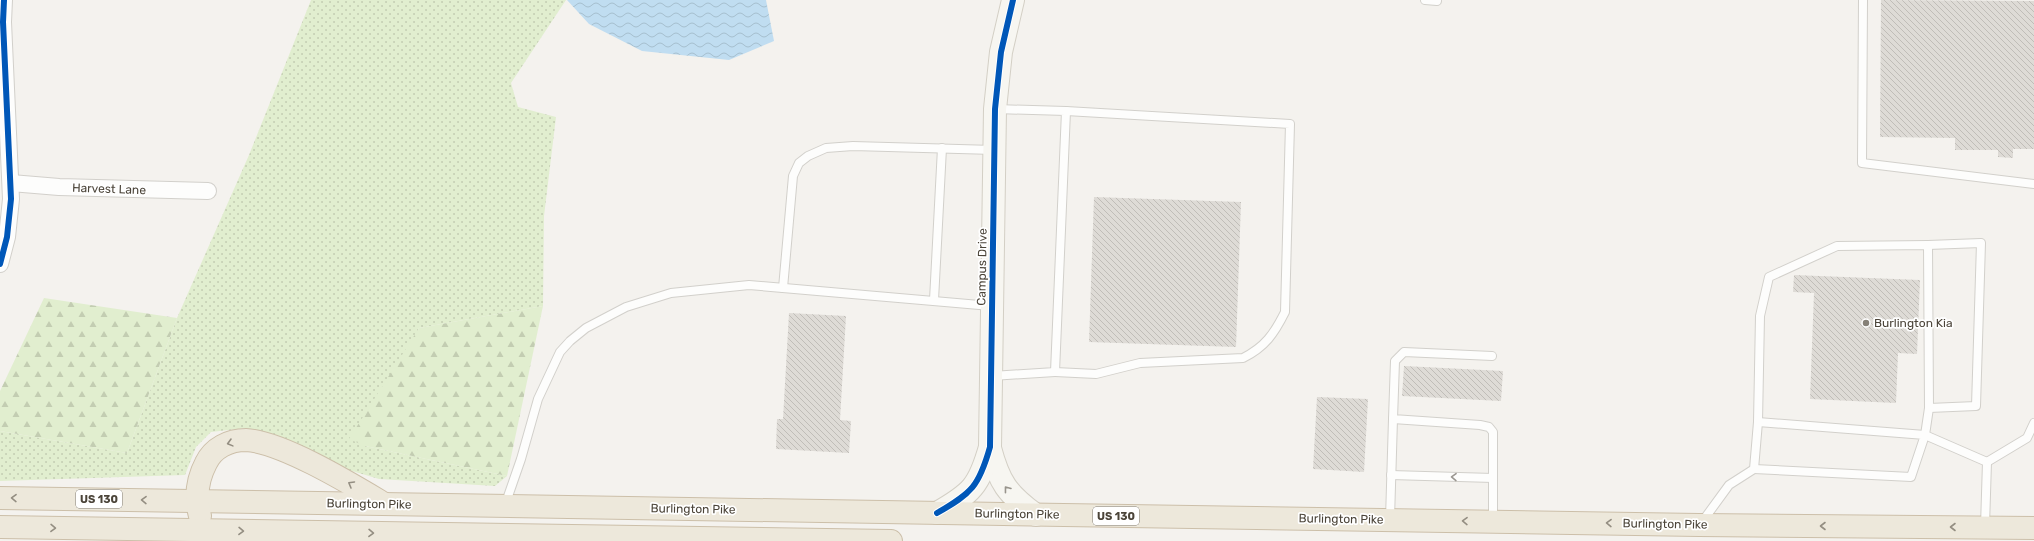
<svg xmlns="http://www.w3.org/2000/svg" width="2034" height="541" font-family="Rubik,sans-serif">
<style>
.grass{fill:url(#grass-dots)}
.forest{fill:url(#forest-firs)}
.water{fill:url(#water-waves)}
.building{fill:url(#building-back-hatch)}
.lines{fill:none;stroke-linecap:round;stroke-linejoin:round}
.lane-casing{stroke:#d2d0cb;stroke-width:10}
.street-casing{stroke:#d2d0cb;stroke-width:18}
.secondary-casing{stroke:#d3cfc5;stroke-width:24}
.highway-casing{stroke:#ccbfa9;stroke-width:24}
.lane{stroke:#fdfdfc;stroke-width:8}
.street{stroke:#fdfdfc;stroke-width:16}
.secondary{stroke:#f7f6f1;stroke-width:22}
.highway{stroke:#ede8db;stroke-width:22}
.cycleway-casing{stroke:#fff;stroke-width:8}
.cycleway{stroke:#0057b8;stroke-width:6}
.oneway{stroke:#948e82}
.oneway2{stroke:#9b9791}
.oneway3{stroke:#98948c}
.poi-dot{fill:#868178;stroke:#fff;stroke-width:1.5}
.labels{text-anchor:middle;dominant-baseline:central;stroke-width:3.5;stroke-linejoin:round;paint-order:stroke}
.shield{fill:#fff;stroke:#817c74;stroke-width:1}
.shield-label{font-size:11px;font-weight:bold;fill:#4b4439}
.street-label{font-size:12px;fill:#4b4439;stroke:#fff}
.poi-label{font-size:12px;fill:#4b4439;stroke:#fff;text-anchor:start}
</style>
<defs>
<pattern id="grass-dots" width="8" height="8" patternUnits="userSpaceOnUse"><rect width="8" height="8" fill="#e1eecf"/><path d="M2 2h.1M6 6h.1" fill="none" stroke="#c3cdb2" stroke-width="1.8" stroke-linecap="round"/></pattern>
<pattern id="forest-firs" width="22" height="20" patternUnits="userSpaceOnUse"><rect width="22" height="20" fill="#e1eecf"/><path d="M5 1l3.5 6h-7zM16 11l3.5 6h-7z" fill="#c3cdb2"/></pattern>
<pattern id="water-waves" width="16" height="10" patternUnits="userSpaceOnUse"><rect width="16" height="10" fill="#c0ddf1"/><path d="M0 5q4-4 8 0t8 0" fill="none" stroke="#a6bfcf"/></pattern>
<pattern id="building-back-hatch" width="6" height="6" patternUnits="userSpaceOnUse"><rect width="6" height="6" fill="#dedbd6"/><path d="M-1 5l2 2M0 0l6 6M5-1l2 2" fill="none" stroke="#c0bdb8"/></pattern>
</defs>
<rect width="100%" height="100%" fill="#f4f2ee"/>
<path class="grass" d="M 311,0 L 566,0 L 511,83 L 518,107 L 556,117 L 544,216 L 543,306 L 419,328 L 365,446 L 507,476 L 495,486 L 379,479 L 342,468 L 246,428 L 211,432 L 196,447 L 185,475 L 0,481 L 0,431 L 127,453 L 177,318 L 249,155 Z"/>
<g class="forest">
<path d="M 44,298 L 177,318 L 127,453 L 0,431 L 0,391 Z"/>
<path d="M 543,306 L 507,476 L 365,446 L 349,439 L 419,328 Z"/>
</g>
<path class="water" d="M 567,0 L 766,0 L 774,41 L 729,60 L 642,51 L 589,24 Z"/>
<g class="building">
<path d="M 1881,0 L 2034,1 L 2034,149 L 2013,149 L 2013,158 L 1998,157 L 1998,150 L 1955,150 L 1955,138 L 1880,137 Z"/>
<path d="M 1094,197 L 1241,202 L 1236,347 L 1089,342 Z"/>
<path d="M 1794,275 L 1920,280 L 1917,354 L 1898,353 L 1896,403 L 1810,399 L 1814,293 L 1793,292 Z"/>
<path d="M 789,313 L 846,316 L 840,420 L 851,421 L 849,453 L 776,449 L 777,419 L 783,419 Z"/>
<path d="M 1404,366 L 1503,371 L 1501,401 L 1402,396 Z"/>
<path d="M 1317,397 L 1368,399 L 1364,472 L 1313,469 Z"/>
</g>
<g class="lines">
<defs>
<g id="lane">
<path d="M 1425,0 L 1437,1"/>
<path d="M 1863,0 L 1862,163 L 2034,184"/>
<path d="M 1928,245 L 1981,243 L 1976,406 L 1929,408"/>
<path d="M 783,288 L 793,176 L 799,163 L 808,156 L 826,148 L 853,146 L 994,150"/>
<path d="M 934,300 L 942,148"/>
<path d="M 1492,356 L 1404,352 L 1395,361 L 1393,419 L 1480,425 L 1489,427 L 1493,432 L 1493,521"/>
<path d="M 1055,372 L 1096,374 L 1140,363 L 1243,358 C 1265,347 1274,334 1285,312 L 1290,124 L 1066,111"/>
<path d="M 992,376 L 1055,372 L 1066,111 L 996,109"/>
<path d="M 1987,462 L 2027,438 L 2034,423"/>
<path d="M 1754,469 L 1911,477 L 1925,435 L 1758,422"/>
<path d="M 1391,475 L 1493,478"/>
<path d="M 505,505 L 521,459 L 538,399 L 560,352 L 570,341 L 586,328 L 626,307 L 671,293 L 749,285 L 991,306"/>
<path d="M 1390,519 L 1393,419"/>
<path d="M 1702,522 L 1729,485 L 1754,469 L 1758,422 L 1760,316 L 1769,277 L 1837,246 L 1928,245 L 1929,408 L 1925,435 L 1987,462 L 1985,526"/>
</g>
<g id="street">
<path d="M 11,183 L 59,187 L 208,191"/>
<path d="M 0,264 L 7,237 L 11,199 L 3,22 L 4,0"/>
</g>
<g id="secondary">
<path d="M 990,448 C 999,482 1007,494 1036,515"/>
<path d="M 937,513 C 972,493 979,486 990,447 L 995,109 L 1001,52 L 1013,0"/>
</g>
<g id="highway">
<path d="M 0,498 L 1699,525 L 2034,528"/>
<path d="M 200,516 C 195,497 197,480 206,463 C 213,448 229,440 246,440 C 282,442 351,484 383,503"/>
<path d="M 0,527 L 891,541"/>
</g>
</defs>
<use href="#lane" class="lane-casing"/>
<use href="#street" class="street-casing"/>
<use href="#secondary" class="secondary-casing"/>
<use href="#highway" class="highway-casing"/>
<use href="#lane" class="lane"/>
<use href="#street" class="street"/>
<use href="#secondary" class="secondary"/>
<use href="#highway" class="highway"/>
<defs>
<g id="cycleway">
<path d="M 0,264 L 7,237 L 11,199 L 3,22 L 4,0"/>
<path d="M 937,513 C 972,493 979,486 990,447 L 995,109 L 1001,52 L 1013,0"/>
</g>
</defs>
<use href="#cycleway" class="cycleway-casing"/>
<use href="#cycleway" class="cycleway"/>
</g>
<defs><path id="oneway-chevron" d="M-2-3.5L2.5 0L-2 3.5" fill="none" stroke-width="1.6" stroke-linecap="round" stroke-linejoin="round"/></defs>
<g class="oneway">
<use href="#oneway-chevron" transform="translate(230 443) rotate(165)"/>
<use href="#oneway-chevron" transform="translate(351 484) rotate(-150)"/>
<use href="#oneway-chevron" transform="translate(14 498) rotate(-179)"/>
<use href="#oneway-chevron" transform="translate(144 500) rotate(-179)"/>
<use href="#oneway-chevron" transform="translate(1465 521) rotate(-179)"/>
<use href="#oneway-chevron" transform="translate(1609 523) rotate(-179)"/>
<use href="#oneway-chevron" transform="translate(1823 526) rotate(-180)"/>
<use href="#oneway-chevron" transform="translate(1953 527) rotate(-180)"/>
<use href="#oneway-chevron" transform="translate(53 528) rotate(1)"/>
<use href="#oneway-chevron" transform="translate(241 531) rotate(1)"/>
<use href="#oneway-chevron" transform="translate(371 533) rotate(1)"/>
</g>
<use class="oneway2" href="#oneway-chevron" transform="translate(1454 477) rotate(-179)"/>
<use class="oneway3" href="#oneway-chevron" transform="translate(1007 489) rotate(-128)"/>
<circle class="poi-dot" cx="1866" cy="323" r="4"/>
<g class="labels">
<g class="shield">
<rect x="76" y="490" width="46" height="18" rx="3"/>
<rect x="1093" y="507" width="46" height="18" rx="3"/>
</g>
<g class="shield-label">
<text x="99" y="499">US 130</text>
<text x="1116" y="516">US 130</text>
</g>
<g class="street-label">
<text transform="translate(109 189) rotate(2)">Harvest Lane</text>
<text transform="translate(982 267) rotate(-89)">Campus Drive</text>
<text transform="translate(369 504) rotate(1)">Burlington Pike</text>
<text transform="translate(693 509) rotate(1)">Burlington Pike</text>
<text transform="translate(1017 514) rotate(1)">Burlington Pike</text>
<text transform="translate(1341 519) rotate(1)">Burlington Pike</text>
<text transform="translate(1665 524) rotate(1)">Burlington Pike</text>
</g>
<g class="poi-label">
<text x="1874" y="323">Burlington Kia</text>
</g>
</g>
</svg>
